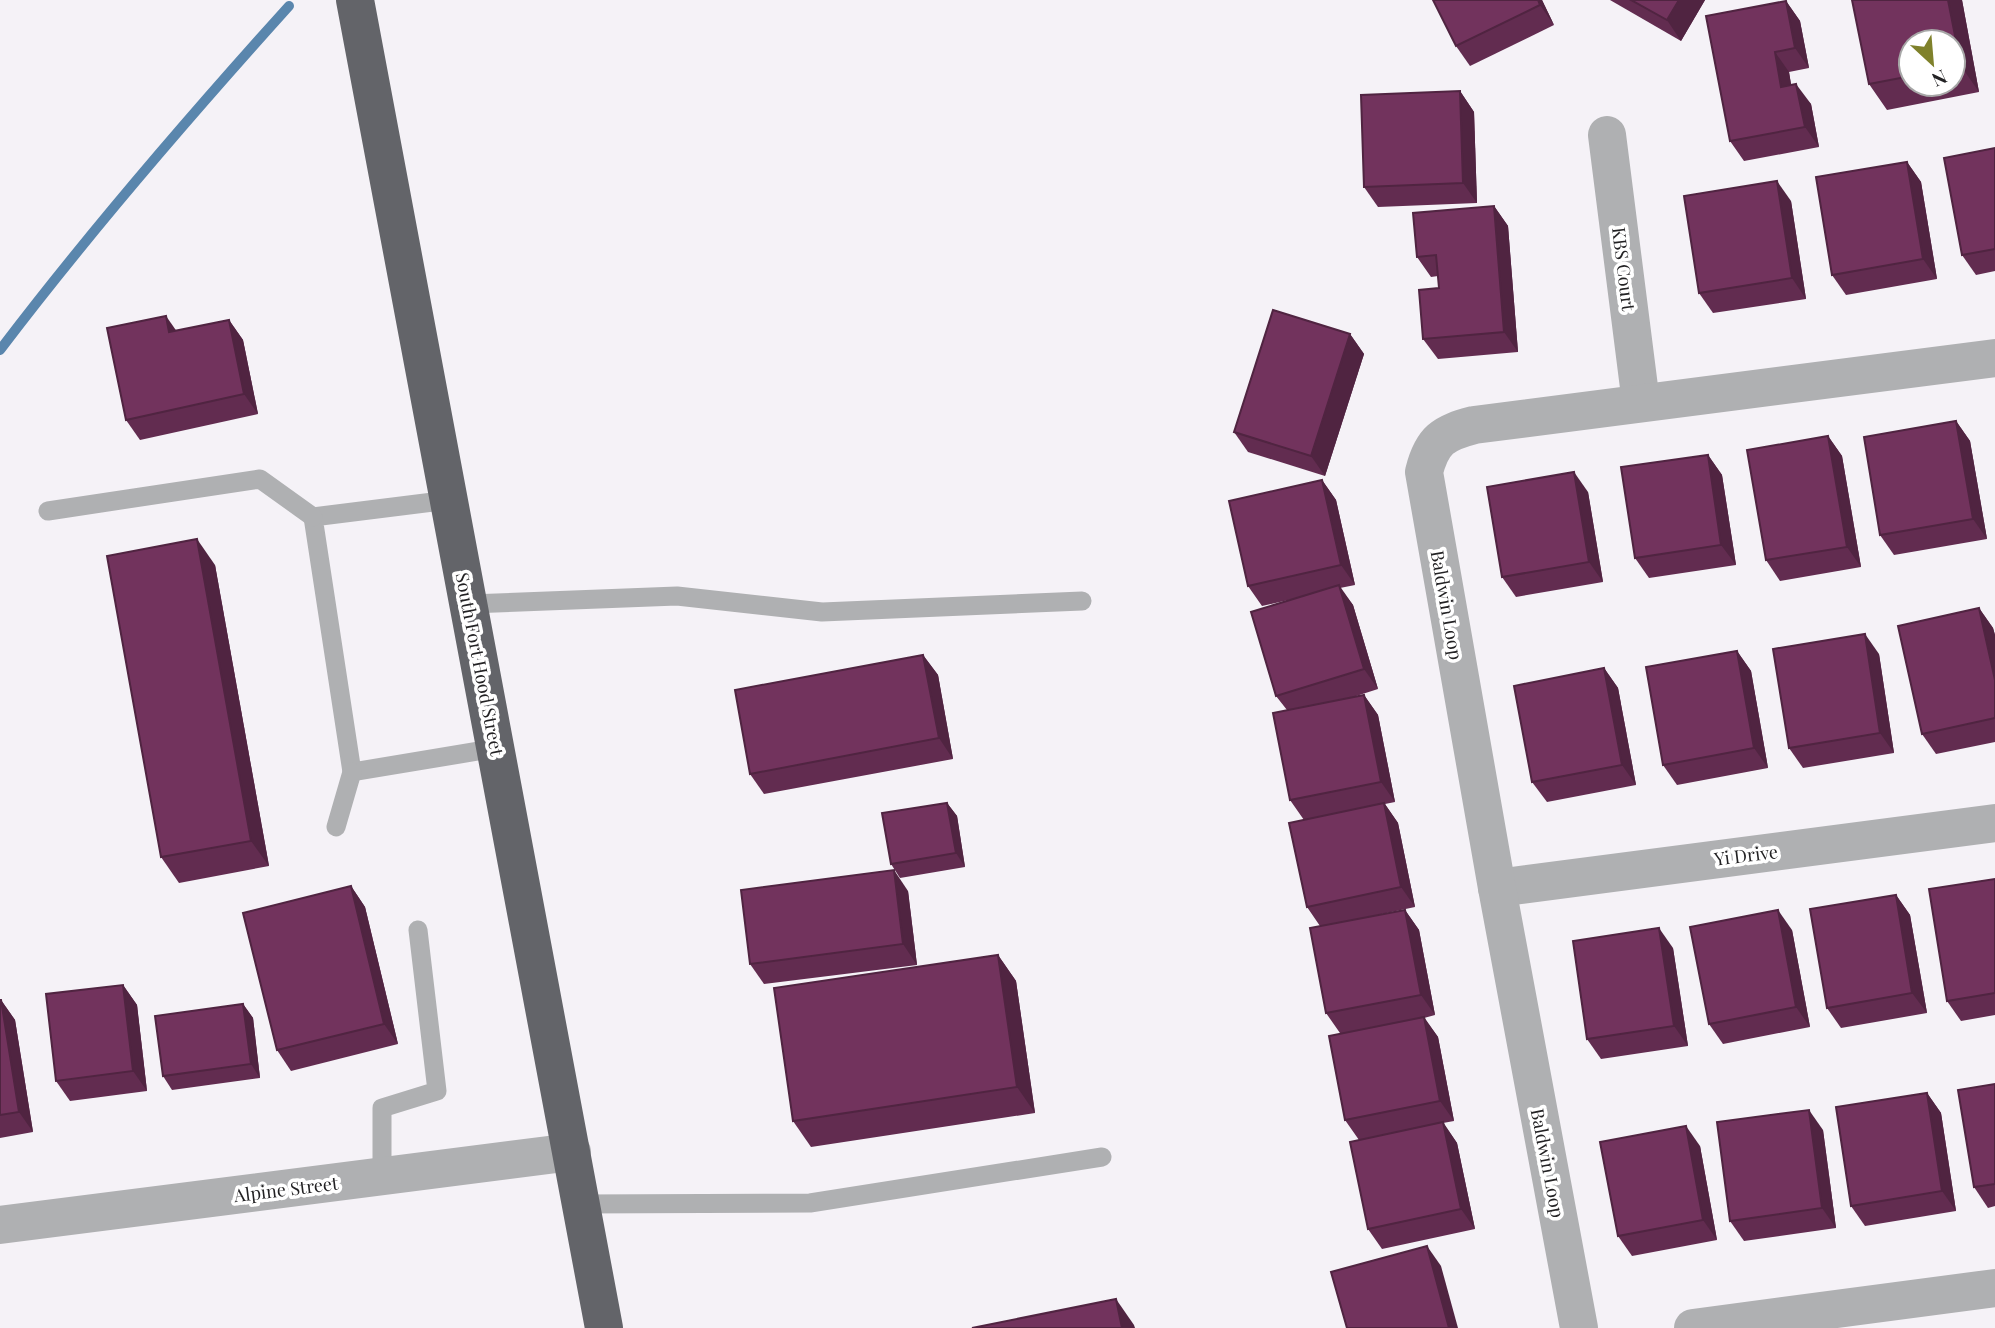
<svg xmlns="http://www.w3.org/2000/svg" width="1995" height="1328" font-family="'Playfair Display',serif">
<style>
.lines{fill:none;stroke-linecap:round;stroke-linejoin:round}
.stream{stroke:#5a86ad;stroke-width:10}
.lane{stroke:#afb0b2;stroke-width:19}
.street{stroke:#afb0b2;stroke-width:38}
.highway{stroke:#636469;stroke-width:38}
.wall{fill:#622c50;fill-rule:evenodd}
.shaded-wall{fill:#502441}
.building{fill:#72335d;stroke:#502441;stroke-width:2}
.labels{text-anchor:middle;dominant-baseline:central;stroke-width:7;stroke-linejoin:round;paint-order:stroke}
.street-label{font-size:18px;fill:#232224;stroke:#fff}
</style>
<rect width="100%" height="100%" fill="#f5f2f7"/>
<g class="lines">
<path class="stream" d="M 0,350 C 91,230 189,117 289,6"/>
<g class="lane">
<path d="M 449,500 L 313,517 L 352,772 L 496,748"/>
<path d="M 48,511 L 260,479 L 313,517"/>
<path d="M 469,604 L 677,596 L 822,612 L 1082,601"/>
<path d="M 336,827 L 352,772"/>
<path d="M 382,1176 L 382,1108 L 437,1091 L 418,930"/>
<path d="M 581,1204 L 810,1203 L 1102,1157"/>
</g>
<g class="street">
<path d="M 1607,135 L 1641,403"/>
<path d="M 1497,888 L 1995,823"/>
<path d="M 0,1225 L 572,1152"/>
<path d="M 1579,1328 L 1497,888 L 1424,472 C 1432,440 1443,433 1474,425 L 1995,358"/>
<path d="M 1693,1328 L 1995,1288"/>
</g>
<path class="highway" d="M 355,0 L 604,1328"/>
</g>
<g class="wall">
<path d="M 1433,0 L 1542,0 L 1554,25 L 1470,66 L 1456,46 Z"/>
<path d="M 1610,0 L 1705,0 L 1681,41 Z"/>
<path d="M 1852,0 L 1962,0 L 1979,92 L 1887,110 L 1869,84 ZM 1911,42 L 1953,42 L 1953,84 L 1911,84 Z"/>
<path d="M 1786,1 L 1800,21 L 1809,68 L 1789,72 L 1791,85 L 1811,104 L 1819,147 L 1744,161 L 1730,141 Z"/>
<path d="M 1460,91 L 1474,112 L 1477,203 L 1378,207 L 1364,187 Z"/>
<path d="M 1995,148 L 1995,271 L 1976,275 L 1962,255 Z"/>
<path d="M 1907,162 L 1921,182 L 1937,279 L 1846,295 L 1832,275 Z"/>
<path d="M 1791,201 L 1806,299 L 1713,313 L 1699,293 Z"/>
<path d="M 1494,206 L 1508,226 L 1518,352 L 1438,359 L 1423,339 L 1439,288 L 1438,276 L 1431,277 L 1417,257 Z"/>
<path d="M 229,320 L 243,340 L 258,414 L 140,440 L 126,420 L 176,331 Z"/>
<path d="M 1350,334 L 1364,354 L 1325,476 L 1248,452 L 1234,432 Z"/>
<path d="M 1956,421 L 1970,441 L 1987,539 L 1894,555 L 1880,535 Z"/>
<path d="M 1828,436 L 1842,456 L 1861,567 L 1780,581 L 1766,560 Z"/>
<path d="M 1708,455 L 1722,475 L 1736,565 L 1649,578 L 1635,558 Z"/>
<path d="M 1322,480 L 1336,500 L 1355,585 L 1340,588 L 1353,605 L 1378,689 L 1350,698 L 1364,695 L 1378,715 L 1395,802 L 1385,804 L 1398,823 L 1415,907 L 1377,915 L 1405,910 L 1419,930 L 1435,1015 L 1424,1018 L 1438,1037 L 1454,1121 L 1443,1123 L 1457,1143 L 1475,1229 L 1382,1249 L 1368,1229 L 1359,1140 L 1345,1120 L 1340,1033 L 1326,1013 L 1320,926 L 1307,907 L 1304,820 L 1290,800 L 1287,710 L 1276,696 L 1297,598 L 1262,606 L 1248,586 Z"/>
<path d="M 1588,492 L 1603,582 L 1516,597 L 1502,577 Z"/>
<path d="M 215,565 L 269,866 L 179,883 L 161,857 Z"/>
<path d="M 1979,608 L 1993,628 L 1995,635 L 1995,742 L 1936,754 L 1922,734 Z"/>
<path d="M 1737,651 L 1751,671 L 1768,768 L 1677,785 L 1663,765 Z"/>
<path d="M 1879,654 L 1894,753 L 1803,768 L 1789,748 Z"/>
<path d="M 923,655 L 938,675 L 953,759 L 764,794 L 750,774 Z"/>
<path d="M 1604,668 L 1618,688 L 1636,785 L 1547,802 L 1532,782 Z"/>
<path d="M 947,803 L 957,816 L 965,867 L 900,878 L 891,864 Z"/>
<path d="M 1995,879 L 1995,1015 L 1961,1021 L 1947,1001 Z"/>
<path d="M 351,886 L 365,907 L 398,1044 L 291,1071 L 277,1050 Z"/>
<path d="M 908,891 L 917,965 L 764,984 L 750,964 Z"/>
<path d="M 1896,895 L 1910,915 L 1927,1013 L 1841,1028 L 1827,1008 Z"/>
<path d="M 1792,930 L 1810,1027 L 1723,1044 L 1709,1024 Z"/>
<path d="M 1673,948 L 1688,1046 L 1601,1059 L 1587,1039 Z"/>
<path d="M 998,955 L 1016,981 L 1035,1113 L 811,1147 L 793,1121 Z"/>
<path d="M 123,985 L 137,1005 L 147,1091 L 70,1101 L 56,1081 Z"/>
<path d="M 0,1000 L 1,1000 L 15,1020 L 33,1132 L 0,1138 Z"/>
<path d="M 243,1004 L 253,1018 L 260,1078 L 172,1090 L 163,1076 Z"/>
<path d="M 1995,1084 L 1995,1206 L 1988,1208 L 1974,1187 Z"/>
<path d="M 1927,1093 L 1941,1113 L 1956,1211 L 1865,1226 L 1851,1206 Z"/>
<path d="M 1823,1130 L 1836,1228 L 1744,1241 L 1730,1221 Z"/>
<path d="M 1700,1146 L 1717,1240 L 1632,1256 L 1618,1236 Z"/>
</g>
<g class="shaded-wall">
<path d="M 1538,0 L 1542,0 L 1554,25 L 1540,5 Z"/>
<path d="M 1679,0 L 1705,0 L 1681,41 L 1667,20 Z"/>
<path d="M 1948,0 L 1962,0 L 1979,92 L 1961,66 Z"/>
<path d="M 1786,1 L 1800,21 L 1809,68 L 1795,48 Z"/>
<path d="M 1775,52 L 1789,72 L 1795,107 L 1781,87 Z"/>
<path d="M 1796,84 L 1811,104 L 1819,147 L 1805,127 Z"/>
<path d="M 1460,91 L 1474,112 L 1477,203 L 1463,183 Z"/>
<path d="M 1907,162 L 1921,182 L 1937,279 L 1923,259 Z"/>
<path d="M 1777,181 L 1791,201 L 1806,299 L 1792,278 Z"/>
<path d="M 1494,206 L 1508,226 L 1518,352 L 1504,332 Z"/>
<path d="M 166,316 L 180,336 L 169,332 Z"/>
<path d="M 229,320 L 243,340 L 258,414 L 244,394 Z"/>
<path d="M 1350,334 L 1364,354 L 1325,476 L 1311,456 Z"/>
<path d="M 1956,421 L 1970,441 L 1987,539 L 1973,519 Z"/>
<path d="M 1828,436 L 1842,456 L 1861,567 L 1847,547 Z"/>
<path d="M 1708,455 L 1722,475 L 1736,565 L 1721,545 Z"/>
<path d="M 1574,472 L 1588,492 L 1603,582 L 1589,562 Z"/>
<path d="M 1322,480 L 1336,500 L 1355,585 L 1341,565 Z"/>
<path d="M 197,539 L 215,565 L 269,866 L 251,841 Z"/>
<path d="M 1339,585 L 1353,605 L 1378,689 L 1364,669 Z"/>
<path d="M 1979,608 L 1993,628 L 1995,635 L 1995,680 Z"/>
<path d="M 1865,634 L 1879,654 L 1894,753 L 1880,733 Z"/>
<path d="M 1737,651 L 1751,671 L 1768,768 L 1754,748 Z"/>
<path d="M 923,655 L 938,675 L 953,759 L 939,738 Z"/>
<path d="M 1604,668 L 1618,688 L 1636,785 L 1622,765 Z"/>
<path d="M 1364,695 L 1378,715 L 1395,802 L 1381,782 Z"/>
<path d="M 947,803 L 957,816 L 965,867 L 956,853 Z"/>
<path d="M 1384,803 L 1398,823 L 1415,907 L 1401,887 Z"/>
<path d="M 894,870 L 908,891 L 917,965 L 903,944 Z"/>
<path d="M 351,886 L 365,907 L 398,1044 L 384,1024 Z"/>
<path d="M 1896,895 L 1910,915 L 1927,1013 L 1912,993 Z"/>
<path d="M 1405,910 L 1419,930 L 1435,1015 L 1421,995 Z"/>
<path d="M 1778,910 L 1792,930 L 1810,1027 L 1796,1007 Z"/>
<path d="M 1659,928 L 1673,948 L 1688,1046 L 1674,1026 Z"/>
<path d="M 998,955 L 1016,981 L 1035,1113 L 1017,1087 Z"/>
<path d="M 123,985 L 137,1005 L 147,1091 L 133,1071 Z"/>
<path d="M 1,1000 L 15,1020 L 33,1132 L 19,1112 Z"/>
<path d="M 243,1004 L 253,1018 L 260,1078 L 251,1064 Z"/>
<path d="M 1424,1017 L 1438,1037 L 1454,1121 L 1440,1101 Z"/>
<path d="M 1927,1093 L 1941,1113 L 1956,1211 L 1942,1191 Z"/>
<path d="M 1809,1110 L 1823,1130 L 1836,1228 L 1822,1208 Z"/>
<path d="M 1443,1122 L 1457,1143 L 1475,1229 L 1461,1209 Z"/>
<path d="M 1686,1126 L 1700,1146 L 1717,1240 L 1703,1220 Z"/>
<path d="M 1427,1246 L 1441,1266 L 1458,1328 L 1449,1328 Z"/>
<path d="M 1116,1299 L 1134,1325 L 1135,1328 L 1122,1328 Z"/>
</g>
<g class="building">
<path d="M 1433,0 L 1538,0 L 1540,5 L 1456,46 Z"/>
<path d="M 1631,0 L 1679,0 L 1667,20 Z"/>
<path d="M 1852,0 L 1948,0 L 1961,66 L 1953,67 L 1953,42 L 1911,42 L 1911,76 L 1869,84 Z"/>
<path d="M 1786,1 L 1795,48 L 1775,52 L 1781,87 L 1796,84 L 1805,127 L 1730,141 L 1706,16 Z"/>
<path d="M 1460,91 L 1463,183 L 1364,187 L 1361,95 Z"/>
<path d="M 1995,148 L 1995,249 L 1962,255 L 1944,158 Z"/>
<path d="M 1907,162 L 1923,259 L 1832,275 L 1816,177 Z"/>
<path d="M 1777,181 L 1792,278 L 1699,293 L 1684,196 Z"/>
<path d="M 1494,206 L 1504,332 L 1423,339 L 1419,290 L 1439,288 L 1436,255 L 1417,257 L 1413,213 Z"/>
<path d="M 1273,310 L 1350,334 L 1311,456 L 1234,432 Z"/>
<path d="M 166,316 L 169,332 L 229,320 L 244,394 L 126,420 L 107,328 Z"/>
<path d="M 1956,421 L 1973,519 L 1880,535 L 1864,437 Z"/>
<path d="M 1828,436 L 1847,547 L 1766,560 L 1747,450 Z"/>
<path d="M 1708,455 L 1721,545 L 1635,558 L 1621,467 Z"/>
<path d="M 1574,472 L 1589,562 L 1502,577 L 1487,487 Z"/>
<path d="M 1322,480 L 1341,565 L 1248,586 L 1229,501 Z"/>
<path d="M 197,539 L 251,841 L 161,857 L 107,556 Z"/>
<path d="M 1339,585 L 1364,669 L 1276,696 L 1251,612 Z"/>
<path d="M 1979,608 L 1995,680 L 1995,718 L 1922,734 L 1898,626 Z"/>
<path d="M 1865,634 L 1880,733 L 1789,748 L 1773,649 Z"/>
<path d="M 1737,651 L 1754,748 L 1663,765 L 1646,667 Z"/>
<path d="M 923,655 L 939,738 L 750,774 L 735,690 Z"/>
<path d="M 1604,668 L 1622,765 L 1532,782 L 1514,686 Z"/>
<path d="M 1364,695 L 1381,782 L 1290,800 L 1273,713 Z"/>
<path d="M 947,803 L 956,853 L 891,864 L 882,813 Z"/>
<path d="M 1384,803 L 1401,887 L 1307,907 L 1289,823 Z"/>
<path d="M 894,870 L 903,944 L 750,964 L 741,890 Z"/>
<path d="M 1995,879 L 1995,993 L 1947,1001 L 1929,889 Z"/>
<path d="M 351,886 L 384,1024 L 277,1050 L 243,913 Z"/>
<path d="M 1896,895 L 1912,993 L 1827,1008 L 1810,909 Z"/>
<path d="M 1405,910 L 1421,995 L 1326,1013 L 1310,928 Z"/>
<path d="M 1778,910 L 1796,1007 L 1709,1024 L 1690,927 Z"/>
<path d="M 1659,928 L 1674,1026 L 1587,1039 L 1573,941 Z"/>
<path d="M 998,955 L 1017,1087 L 793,1121 L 774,988 Z"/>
<path d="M 123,985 L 133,1071 L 56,1081 L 46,994 Z"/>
<path d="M 0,1000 L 1,1000 L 19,1112 L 0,1115 Z"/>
<path d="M 243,1004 L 251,1064 L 163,1076 L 155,1016 Z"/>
<path d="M 1424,1017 L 1440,1101 L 1345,1120 L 1329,1036 Z"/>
<path d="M 1995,1084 L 1995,1184 L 1974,1187 L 1958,1090 Z"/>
<path d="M 1927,1093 L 1942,1191 L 1851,1206 L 1836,1107 Z"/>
<path d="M 1809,1110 L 1822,1208 L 1730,1221 L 1717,1122 Z"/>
<path d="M 1443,1122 L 1461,1209 L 1368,1229 L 1350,1142 Z"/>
<path d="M 1686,1126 L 1703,1220 L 1618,1236 L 1600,1142 Z"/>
<path d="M 1427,1246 L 1449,1328 L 1347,1328 L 1331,1272 Z"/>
<path d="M 1116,1299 L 1122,1328 L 972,1328 Z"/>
</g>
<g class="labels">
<g class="street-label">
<text transform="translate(1624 269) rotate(83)">KBS Court</text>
<text transform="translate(1447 605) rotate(80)">Baldwin Loop</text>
<text transform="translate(480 664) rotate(79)">South Fort Hood Street</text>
<text transform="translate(1746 855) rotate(-7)">Yi Drive</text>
<text transform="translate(1548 1163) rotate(79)">Baldwin Loop</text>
<text transform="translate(286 1189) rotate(-7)">Alpine Street</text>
</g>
</g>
<g transform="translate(1932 63) rotate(154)"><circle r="33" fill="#ffffff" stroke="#a7a7a7" stroke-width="2"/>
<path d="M0-5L12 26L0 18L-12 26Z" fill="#7f812b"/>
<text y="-10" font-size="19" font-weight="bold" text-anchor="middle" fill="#232224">N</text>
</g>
</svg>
